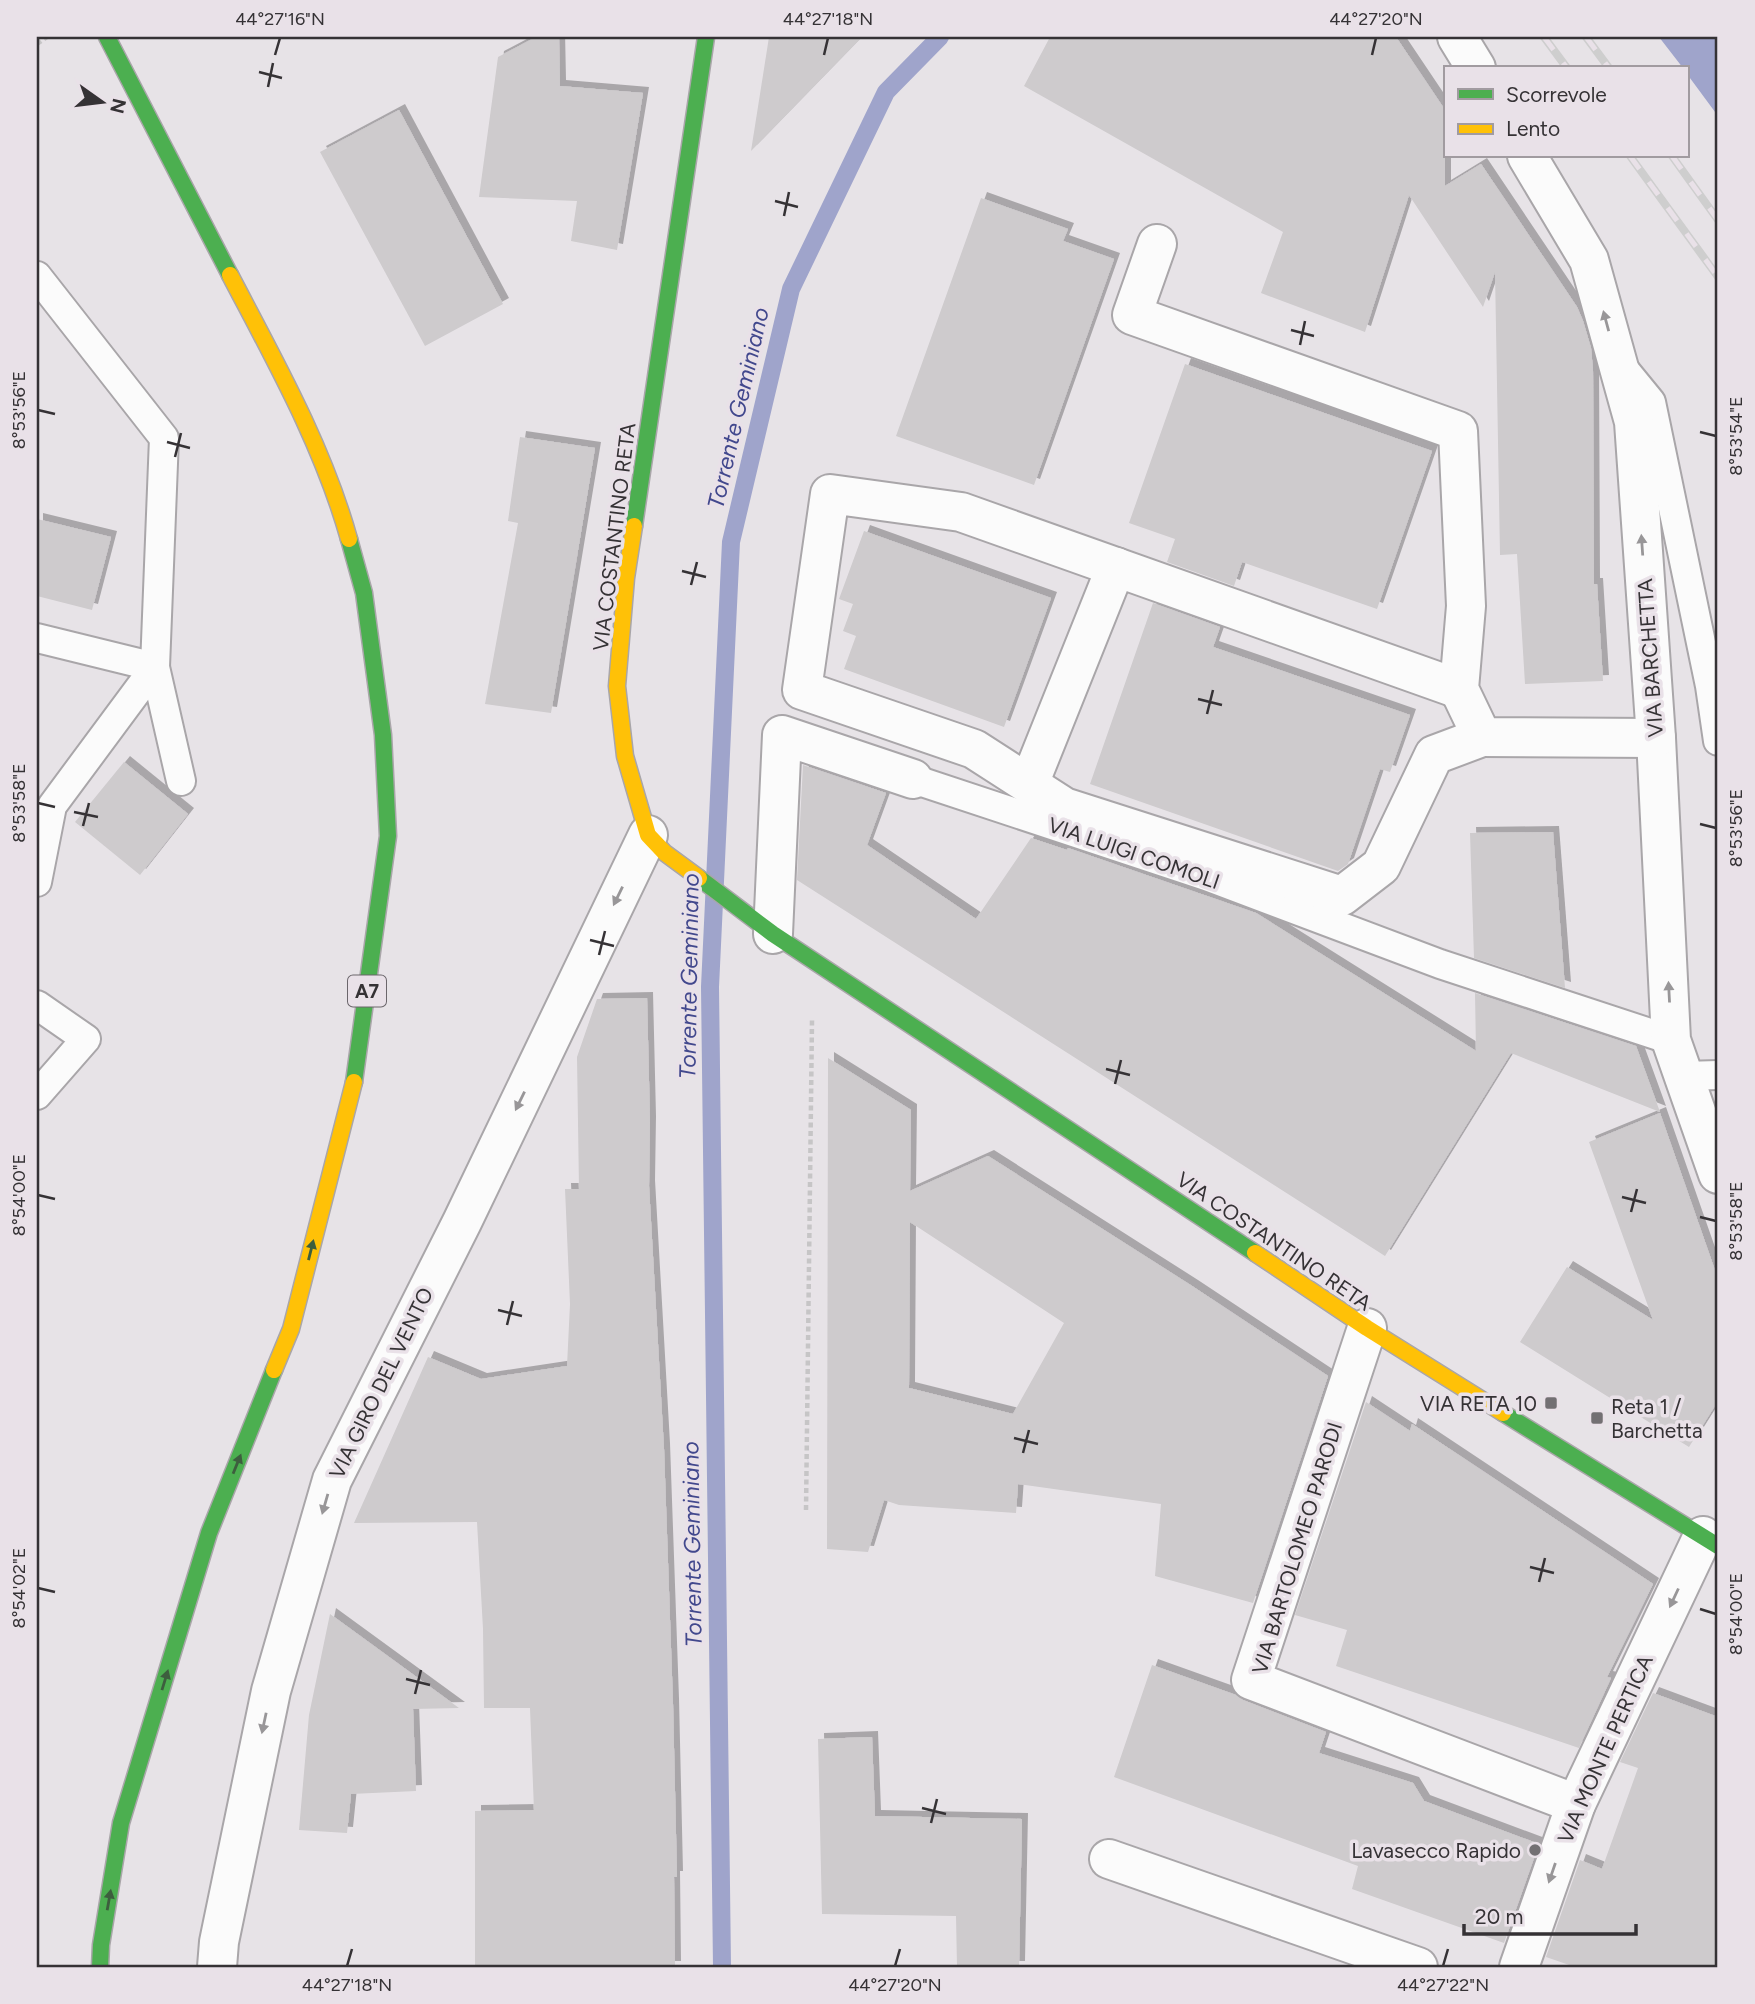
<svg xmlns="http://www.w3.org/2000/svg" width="1755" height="2004" font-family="Figtree,sans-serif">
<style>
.water{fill:#9fa4cb}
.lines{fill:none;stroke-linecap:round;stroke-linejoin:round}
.stream{stroke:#9fa4cb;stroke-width:18}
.building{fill:#cecbcd;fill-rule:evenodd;filter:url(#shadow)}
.lane-casing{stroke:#a9a6a9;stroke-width:32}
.street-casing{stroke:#a9a6a9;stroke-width:42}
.fast-casing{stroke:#a9a6a9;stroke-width:19}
.slow-casing{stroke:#a9a6a9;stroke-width:19}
.path{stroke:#c6c5c6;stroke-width:4.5;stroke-dasharray:5 3.5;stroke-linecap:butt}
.lane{stroke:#fbfbfb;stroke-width:28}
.street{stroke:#fbfbfb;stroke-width:38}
.fast{stroke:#4caf50;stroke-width:16}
.slow{stroke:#ffc107;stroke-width:16}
.rail-casing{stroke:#cecece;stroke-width:8}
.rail{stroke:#e9e1e8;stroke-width:5;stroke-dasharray:16;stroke-linecap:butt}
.oneway{fill:#989698}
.oneway2{fill:#3d5e3e}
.ticks{fill:none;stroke:#353235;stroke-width:2.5}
.poi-dot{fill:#737073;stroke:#e9e1e8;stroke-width:2.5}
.labels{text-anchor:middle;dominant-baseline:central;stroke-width:7;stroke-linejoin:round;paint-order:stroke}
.shield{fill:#e9e1e8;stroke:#6b666b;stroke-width:2}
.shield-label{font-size:19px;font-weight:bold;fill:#353235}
.street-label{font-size:21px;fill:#353235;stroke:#e9e1e8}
.poi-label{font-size:21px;fill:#353235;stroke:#e9e1e8;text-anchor:end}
.water-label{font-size:23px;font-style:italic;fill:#42488d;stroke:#e9e1e8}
.neatline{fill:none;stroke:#353235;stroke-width:2.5}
.ticks-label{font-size:18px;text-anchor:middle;fill:#353235}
</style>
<defs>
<filter id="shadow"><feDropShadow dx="6" dy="-6" stdDeviation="0" flood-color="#0004"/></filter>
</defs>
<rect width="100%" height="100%" fill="#e7e3e7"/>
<path class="water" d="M 1659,37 L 1718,37 L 1718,116 L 1687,74 L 1687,68 L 1683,68 Z"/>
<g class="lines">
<path class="stream" d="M 722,1967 L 710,987 L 731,542 L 791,289 L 886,92 L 940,37"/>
</g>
<g class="building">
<path d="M 536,37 L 559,37 L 560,86 L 643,93 L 617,250 L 571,241 L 577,201 L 479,197 L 498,57 Z"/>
<path d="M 769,37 L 862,37 L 751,151 Z"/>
<path d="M 1050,37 L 1396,37 L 1445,110 L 1445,186 L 1481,164 L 1577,307 L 1583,321 L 1591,348 L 1593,370 L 1594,584 L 1597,584 L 1603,681 L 1525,684 L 1517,554 L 1500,555 L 1495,272 L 1483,307 L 1409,195 L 1365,332 L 1261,293 L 1283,232 L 1024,86 Z"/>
<path d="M 399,110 L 503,304 L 425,346 L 320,152 Z"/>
<path d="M 981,198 L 1068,229 L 1063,241 L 1114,259 L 1034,485 L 896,436 Z"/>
<path d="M 1185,364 L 1432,451 L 1377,609 L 1242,562 L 1234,586 L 1167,562 L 1175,539 L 1129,523 Z"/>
<path d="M 520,437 L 595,448 L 551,713 L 485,704 L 518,523 L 508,521 Z"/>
<path d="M 37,519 L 111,537 L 92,610 L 37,596 Z"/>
<path d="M 864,531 L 1051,598 L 1004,727 L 844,669 L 856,636 L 843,631 L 853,604 L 839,599 Z"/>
<path d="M 1153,603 L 1220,627 L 1213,647 L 1410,715 L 1390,772 L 1380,769 L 1348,864 L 1338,871 L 1090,784 Z"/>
<path d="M 124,762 L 188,814 L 140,875 L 75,822 Z"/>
<path d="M 803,765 L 886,793 L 867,845 L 976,919 L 1031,838 L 1067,850 L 1068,848 L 1256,913 L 1476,1051 L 1475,993 L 1636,1046 L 1660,1112 L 1511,1053 L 1385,1256 L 797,880 Z"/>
<path d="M 1553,832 L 1565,988 L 1474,958 L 1470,833 Z"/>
<path d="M 647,998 L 650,1122 L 649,1186 L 664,1449 L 673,1704 L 677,1877 L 674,1877 L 675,1967 L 475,1967 L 475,1811 L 534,1810 L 530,1708 L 484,1708 L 483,1629 L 477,1522 L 354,1523 L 428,1357 L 481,1379 L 567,1366 L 570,1304 L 565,1189 L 579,1189 L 577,1057 L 597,999 Z"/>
<path d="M 828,1058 L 911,1110 L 910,1191 L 988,1156 L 1192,1286 L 1328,1376 L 1253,1603 L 1155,1576 L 1161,1504 L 1018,1484 L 1016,1513 L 899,1505 L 884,1500 L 868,1552 L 827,1549 ZM 910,1222 L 1064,1323 L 1013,1414 L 909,1388 Z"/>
<path d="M 1660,1113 L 1718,1279 L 1718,1401 L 1689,1447 L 1520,1342 L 1567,1267 L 1653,1320 L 1589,1142 Z"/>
<path d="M 1366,1402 L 1410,1431 L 1412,1424 L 1653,1584 L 1607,1677 L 1611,1678 L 1579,1748 L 1336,1666 L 1347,1630 L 1295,1615 Z"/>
<path d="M 330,1614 L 459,1708 L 413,1709 L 416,1791 L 351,1794 L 347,1833 L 299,1830 L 309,1715 Z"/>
<path d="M 1152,1665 L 1236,1695 L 1243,1700 L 1326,1732 L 1319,1753 L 1413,1783 L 1424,1801 L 1539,1844 L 1504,1943 L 1352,1889 L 1358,1866 L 1114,1777 Z"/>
<path d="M 1653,1693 L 1718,1717 L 1718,1967 L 1575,1967 L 1546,1957 L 1580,1860 L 1602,1869 L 1638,1768 L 1620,1762 Z"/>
<path d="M 872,1737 L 875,1816 L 1022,1819 L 1019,1967 L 957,1967 L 956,1916 L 822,1914 L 818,1739 Z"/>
</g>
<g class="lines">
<defs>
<g id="lane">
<path d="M 37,276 L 164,438 L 155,667 L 52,806 L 37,882"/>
<path d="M 1624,369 L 1651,402 L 1710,686 L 1718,741"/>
<path d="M 37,638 L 155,667 L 181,781"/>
<path d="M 913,779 L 1206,876 L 1440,964 L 1671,1040"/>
<path d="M 37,1005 L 86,1039 L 37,1095"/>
<path d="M 1684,1076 L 1718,1075"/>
</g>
<g id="street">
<path d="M 1457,37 L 1476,68"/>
<path d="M 1527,156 L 1589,260 L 1634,422 L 1656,738 L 1671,1040 L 1718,1174"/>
<path d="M 1157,244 L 1132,315 L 1458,431 L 1466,606 L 1459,689 L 1482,737 L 1656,738"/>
<path d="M 1459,689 L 961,512 L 830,494 L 802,690 L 974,749 L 1064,807 L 1342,896 L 1381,866 L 1434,755 L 1482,737"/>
<path d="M 1029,784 L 1116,567"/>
<path d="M 773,934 L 782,735 L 913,779"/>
<path d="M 1367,1328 L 1251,1680 L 1576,1804"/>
<path d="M 1109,1859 L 1418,1967"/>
<path d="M 217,1967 L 219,1942 L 271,1691 L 332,1480 L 462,1222 L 648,835"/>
<path d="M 1519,1967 L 1576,1804 L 1703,1536"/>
</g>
<g id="fast">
<path d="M 107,37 L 230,275"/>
<path d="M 634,526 L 706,37"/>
<path d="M 349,539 L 364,593 L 383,735 L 388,836 L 354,1082"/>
<path d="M 699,878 L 773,934 L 1255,1253"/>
<path d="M 1503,1413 L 1718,1546"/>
<path d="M 100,1967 L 101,1945 L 121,1823 L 209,1533 L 274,1370"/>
</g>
<g id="slow">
<path d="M 230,275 C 275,361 323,446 349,539"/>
<path d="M 634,526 L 626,578 L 617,686 L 625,756 L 648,835 L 665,853 L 699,878"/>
<path d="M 1255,1253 L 1367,1328 L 1503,1413"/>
<path d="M 274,1370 L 291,1329 L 354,1082"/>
</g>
</defs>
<use href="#lane" class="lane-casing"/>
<use href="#street" class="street-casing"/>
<use href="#fast" class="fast-casing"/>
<use href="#slow" class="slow-casing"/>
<g class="path">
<path d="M 37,44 L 47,37"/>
<path d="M 806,1510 L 812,1020"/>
</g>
<use href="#lane" class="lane"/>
<use href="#street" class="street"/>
<use href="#fast" class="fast"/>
<use href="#slow" class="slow"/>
<defs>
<g id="rail">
<path d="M 1544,37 L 1567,68"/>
<path d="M 1586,37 L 1609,68"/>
<path d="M 1630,156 L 1718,277"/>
<path d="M 1672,156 L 1718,220"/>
</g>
</defs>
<use href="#rail" class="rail-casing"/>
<use href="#rail" class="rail"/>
</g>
<defs><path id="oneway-solid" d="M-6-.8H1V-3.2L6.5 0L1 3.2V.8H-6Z" transform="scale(1.75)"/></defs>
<g class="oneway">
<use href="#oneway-solid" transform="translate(1606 321) rotate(-105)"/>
<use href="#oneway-solid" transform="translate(1642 545) rotate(-94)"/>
<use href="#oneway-solid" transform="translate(618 896) rotate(116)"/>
<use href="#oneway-solid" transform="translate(1669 992) rotate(-93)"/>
<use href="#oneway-solid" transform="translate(520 1101) rotate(116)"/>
<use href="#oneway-solid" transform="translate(325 1504) rotate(106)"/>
<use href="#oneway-solid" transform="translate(1674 1598) rotate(115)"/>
<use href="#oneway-solid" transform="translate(264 1723) rotate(102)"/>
<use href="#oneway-solid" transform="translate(1552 1873) rotate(109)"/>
</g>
<g class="oneway2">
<use href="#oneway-solid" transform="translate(311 1250) rotate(-76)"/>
<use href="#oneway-solid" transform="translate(237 1464) rotate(-68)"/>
<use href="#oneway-solid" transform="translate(165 1680) rotate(-73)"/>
<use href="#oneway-solid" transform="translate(109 1900) rotate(-80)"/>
</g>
<path class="ticks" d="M 275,55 L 280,38M 824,55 L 828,38M 1372,55 L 1376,38M 259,72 L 282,78M 268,87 L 273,63M 775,201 L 798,207M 784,216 L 789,192M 1291,330 L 1314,336M 1300,345 L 1305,321M 38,410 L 55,414M 1700,432 L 1716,436M 167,442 L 190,448M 175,457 L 181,433M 682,571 L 706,577M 691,585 L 697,562M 1198,699 L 1222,705M 1207,714 L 1213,690M 38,803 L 55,807M 74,812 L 98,817M 1700,824 L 1716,828M 83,826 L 89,803M 590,940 L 614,946M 599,955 L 605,931M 1106,1069 L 1130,1075M 1115,1084 L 1121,1060M 38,1195 L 55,1199M 1622,1197 L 1646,1203M 1631,1212 L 1637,1189M 1700,1217 L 1716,1221M 498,1310 L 522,1316M 507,1325 L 513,1301M 1014,1438 L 1038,1444M 1023,1453 L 1029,1430M 1530,1567 L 1554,1573M 1539,1582 L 1545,1558M 38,1588 L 55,1592M 1700,1609 L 1716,1614M 406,1679 L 430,1685M 415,1694 L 421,1670M 922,1808 L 946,1814M 931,1823 L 937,1799M 347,1966 L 352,1949M 895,1966 L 900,1949M 1443,1966 L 1448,1949"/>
<g class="poi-dot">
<rect x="1544" y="1396" width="14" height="14" rx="3.5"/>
<rect x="1590" y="1411" width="14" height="14" rx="3.5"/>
<circle cx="1535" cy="1850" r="7"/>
</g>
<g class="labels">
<rect class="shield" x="348" y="975.5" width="38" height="31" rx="5"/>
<g class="shield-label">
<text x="367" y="991">A7</text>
</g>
<g class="street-label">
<text transform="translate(614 537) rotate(-83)">VIA COSTANTINO RETA</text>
<text transform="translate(1650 658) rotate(-94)">VIA BARCHETTA</text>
<text transform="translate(1134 853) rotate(19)">VIA LUIGI COMOLI</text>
<text transform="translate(1274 1241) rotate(34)">VIA COSTANTINO RETA</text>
<text transform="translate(381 1383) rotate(-64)">VIA GIRO DEL VENTO</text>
<text transform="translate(1297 1548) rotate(-73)">VIA BARTOLOMEO PARODI</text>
<text transform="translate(1605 1749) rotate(-66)">VIA MONTE PERTICA</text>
</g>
<g class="poi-label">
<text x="1537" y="1403">VIA RETA 10</text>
<text x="1611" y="1406" text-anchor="start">Reta 1 /<tspan x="1611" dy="24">Barchetta</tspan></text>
<text x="1521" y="1850">Lavasecco Rapido</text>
</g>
<g class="water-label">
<text transform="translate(738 408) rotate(-77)">Torrente Geminiano</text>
<text transform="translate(689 976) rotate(-89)">Torrente Geminiano</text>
<text transform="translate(692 1544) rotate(-91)">Torrente Geminiano</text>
</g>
</g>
<rect width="1755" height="2004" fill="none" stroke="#e9e1e8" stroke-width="77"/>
<rect x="1444" y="66" width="245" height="91" fill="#e9e1e8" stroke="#a19ba0" stroke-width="2"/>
<rect x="1458" y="89" width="35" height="10" fill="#4caf50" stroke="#a19ba0" stroke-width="2"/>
<text x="1506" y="102" font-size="21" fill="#353235">Scorrevole</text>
<rect x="1458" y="124" width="35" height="10" fill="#ffc107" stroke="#a19ba0" stroke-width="2"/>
<text x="1506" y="136" font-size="21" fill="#353235">Lento</text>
<g transform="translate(102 102) rotate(104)" stroke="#e9e1e8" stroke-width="5" paint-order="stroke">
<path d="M0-5L12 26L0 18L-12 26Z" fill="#353235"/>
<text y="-10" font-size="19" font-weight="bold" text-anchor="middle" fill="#353235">N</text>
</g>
<path d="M1464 1924v10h172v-10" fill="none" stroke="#353235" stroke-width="3.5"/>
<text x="1475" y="1924" font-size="21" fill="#353235" stroke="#e9e1e8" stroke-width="5" paint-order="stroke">20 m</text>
<rect x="38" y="38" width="1678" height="1928" class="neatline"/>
<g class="ticks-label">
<text x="280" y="25">44°27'16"N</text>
<text x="828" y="25">44°27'18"N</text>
<text x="1376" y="25">44°27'20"N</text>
<text transform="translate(19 410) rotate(-90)" y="6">8°53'56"E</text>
<text transform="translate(1736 436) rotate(-90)" y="6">8°53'54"E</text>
<text transform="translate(19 803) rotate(-90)" y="6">8°53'58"E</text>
<text transform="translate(1736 828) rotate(-90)" y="6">8°53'56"E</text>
<text transform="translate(19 1195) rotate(-90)" y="6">8°54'00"E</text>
<text transform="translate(1736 1221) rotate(-90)" y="6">8°53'58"E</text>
<text transform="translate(19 1588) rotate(-90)" y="6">8°54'02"E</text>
<text transform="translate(1736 1614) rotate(-90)" y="6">8°54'00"E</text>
<text x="347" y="1991">44°27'18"N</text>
<text x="895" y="1991">44°27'20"N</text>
<text x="1443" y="1991">44°27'22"N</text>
</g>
</svg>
